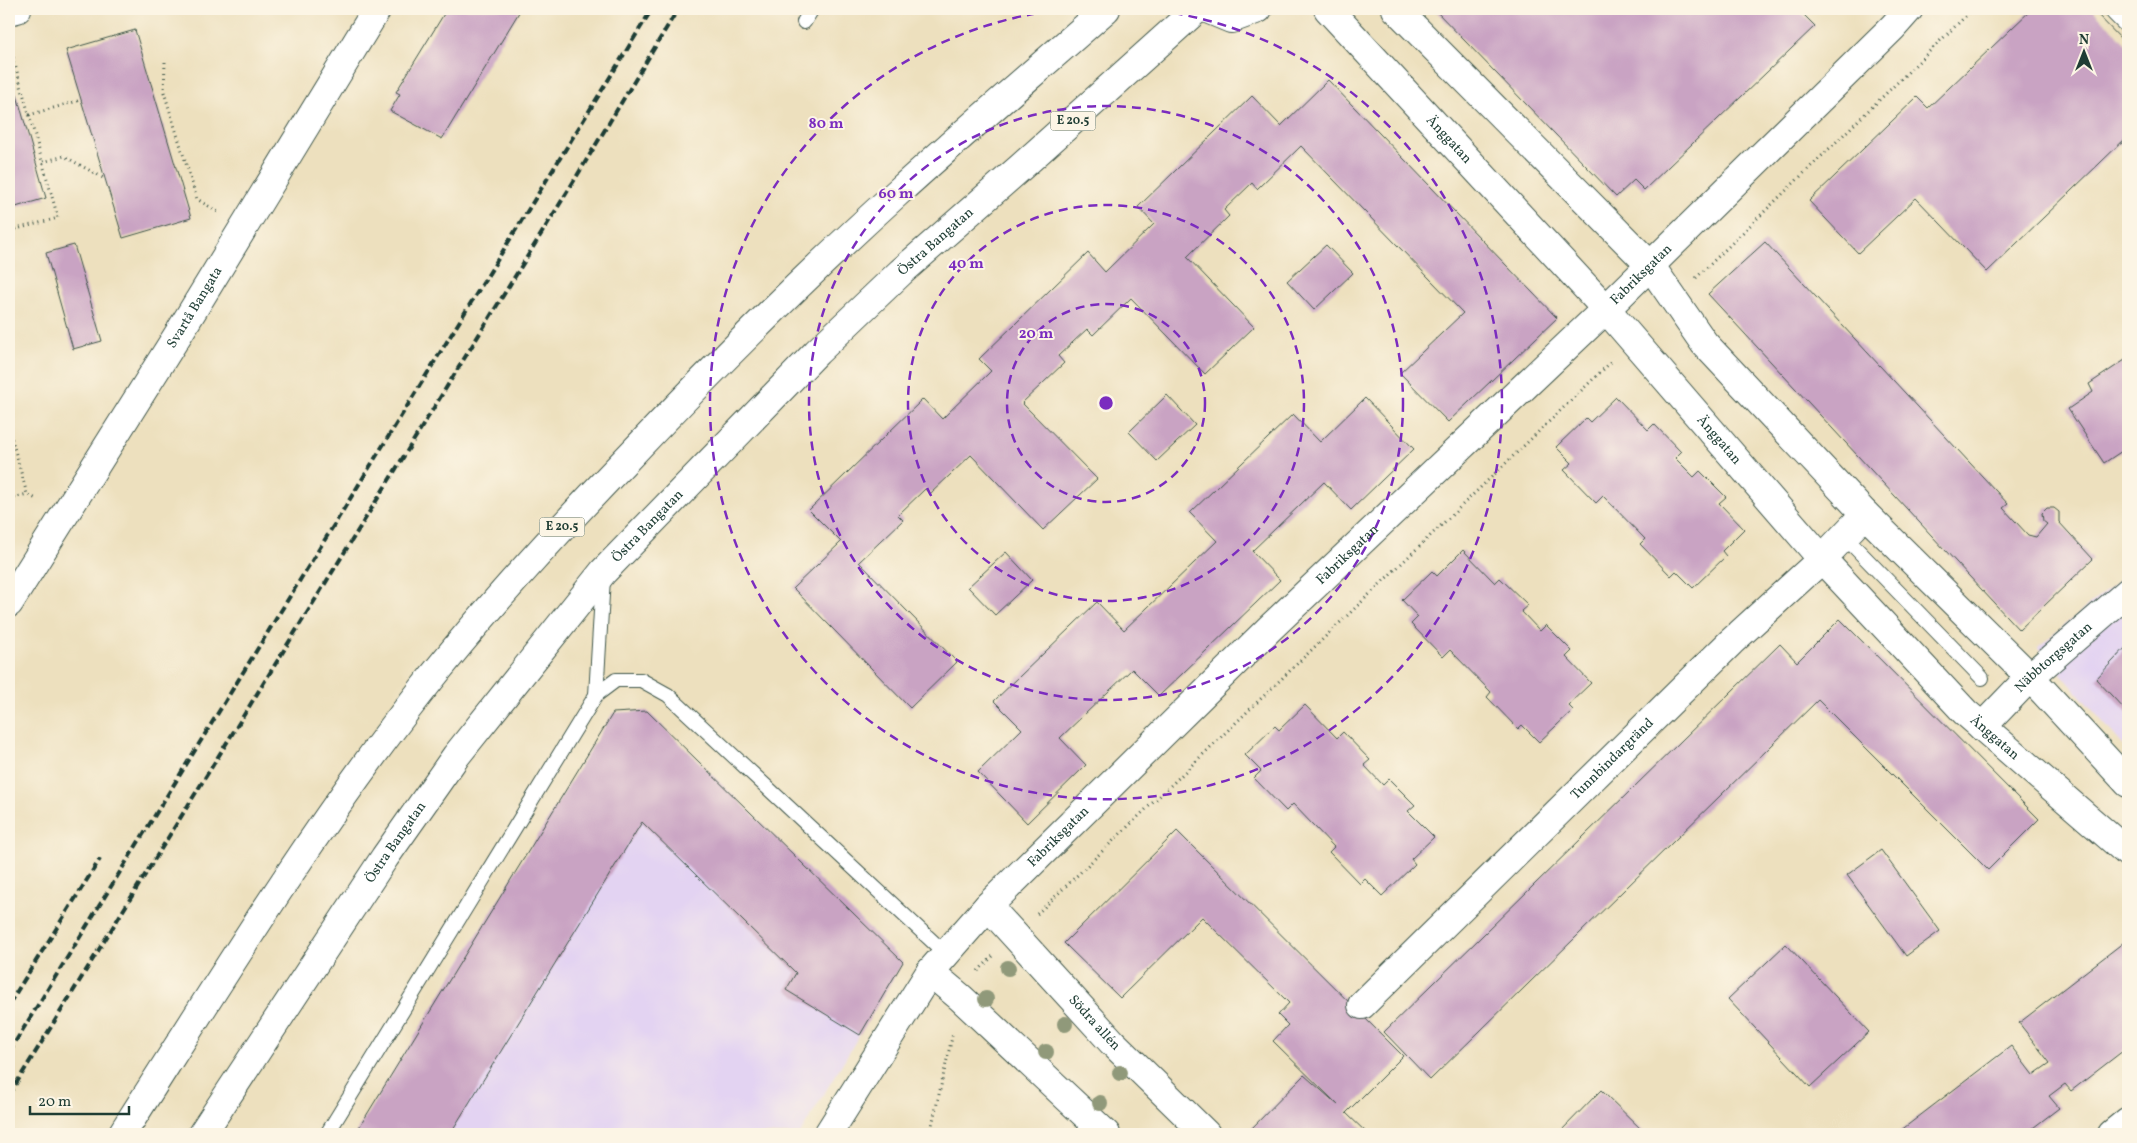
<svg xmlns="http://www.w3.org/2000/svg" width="2137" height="1143" font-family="Vollkorn,serif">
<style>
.built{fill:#e3d3f2}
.building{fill:#c9a3c3}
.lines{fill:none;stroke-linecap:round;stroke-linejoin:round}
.lane-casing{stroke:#3e5549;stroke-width:16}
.street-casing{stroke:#3e5549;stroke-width:30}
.secondary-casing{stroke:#3e5549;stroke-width:30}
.primary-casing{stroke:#3e5549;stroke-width:30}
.path{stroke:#3e5549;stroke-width:3;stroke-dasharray:1 4;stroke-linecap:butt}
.lane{stroke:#fff;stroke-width:14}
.street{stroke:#fff;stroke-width:28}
.secondary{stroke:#fff;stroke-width:28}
.primary{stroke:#fff;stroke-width:28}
.rail{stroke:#1f3d34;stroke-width:4;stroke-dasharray:8 4;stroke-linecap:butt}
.tree{fill:#90997a}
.ring{fill:none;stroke:#7b2cbf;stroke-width:2.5;stroke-dasharray:9 6}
.labels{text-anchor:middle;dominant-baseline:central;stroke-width:4;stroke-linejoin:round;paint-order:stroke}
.shield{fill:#fcf5e5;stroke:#617469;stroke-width:1}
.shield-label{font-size:12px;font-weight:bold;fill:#1f3d34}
.street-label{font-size:14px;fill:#1f3d34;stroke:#fcf5e5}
.centre{fill:#7b2cbf;stroke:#fcf5e5;stroke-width:2.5}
.ring-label{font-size:15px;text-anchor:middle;font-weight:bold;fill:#7b2cbf;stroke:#fcf5e5;stroke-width:4;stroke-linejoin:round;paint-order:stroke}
</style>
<rect width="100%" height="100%" fill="#fcf5e5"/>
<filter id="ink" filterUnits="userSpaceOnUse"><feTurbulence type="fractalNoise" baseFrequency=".02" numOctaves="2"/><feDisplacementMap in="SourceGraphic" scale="10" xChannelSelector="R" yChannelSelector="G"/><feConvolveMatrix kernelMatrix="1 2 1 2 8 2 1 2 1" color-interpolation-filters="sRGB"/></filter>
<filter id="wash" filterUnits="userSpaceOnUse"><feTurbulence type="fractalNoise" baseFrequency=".0096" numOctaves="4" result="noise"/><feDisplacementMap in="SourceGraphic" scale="20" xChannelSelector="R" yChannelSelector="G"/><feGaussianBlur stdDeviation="1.12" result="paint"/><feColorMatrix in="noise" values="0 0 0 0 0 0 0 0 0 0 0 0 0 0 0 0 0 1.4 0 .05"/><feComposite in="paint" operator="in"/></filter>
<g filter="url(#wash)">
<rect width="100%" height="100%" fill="#ede0be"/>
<g class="built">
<path d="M 2128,573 L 2128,751 L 2038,647 Z"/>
<path d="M 647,711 L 903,962 L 800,1134 L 355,1134 L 613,713 Z"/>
</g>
<g id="blocks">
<g class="building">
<path d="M 447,9 L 521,9 L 442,139 L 390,111 L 400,94 L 396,92 Z"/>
<path d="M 1434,9 L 1798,9 L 1815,26 L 1644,190 L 1634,180 L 1616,197 Z"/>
<path d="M 2032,9 L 2092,9 L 2128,46 L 2128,136 L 1987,272 L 1916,198 L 1858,253 L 1809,201 L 1917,97 L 1928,108 Z"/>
<path d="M 135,30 L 191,218 L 123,238 L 66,50 Z"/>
<path d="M 9,67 L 46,198 L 9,209 Z"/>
<path d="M 1328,80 L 1557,318 L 1448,422 L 1400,373 L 1463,313 L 1301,146 L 1257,189 L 1252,183 L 1224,210 L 1229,216 L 1187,257 L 1254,327 L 1205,374 L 1131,298 L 1093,335 L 1087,329 L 1058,356 L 1064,363 L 1022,403 L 1097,479 L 1043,530 L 971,455 L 930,494 L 925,489 L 898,515 L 903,520 L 859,562 L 957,662 L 910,708 L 793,588 L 841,542 L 809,510 L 923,399 L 942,419 L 991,371 L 979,359 L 1088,253 L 1105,272 L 1154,224 L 1138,207 L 1252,96 L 1281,126 Z"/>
<path d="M 1765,242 L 2008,504 L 2003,508 L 2028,535 L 2036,537 L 2047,524 L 2043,521 L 2042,513 L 2047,508 L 2054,508 L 2059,512 L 2059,522 L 2093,559 L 2019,630 L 1708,294 Z"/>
<path d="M 74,245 L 102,341 L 73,349 L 46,253 Z"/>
<path d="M 1326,245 L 1353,273 L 1314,310 L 1287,281 Z"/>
<path d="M 2128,358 L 2128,447 L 2104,463 L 2068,409 L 2093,392 L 2089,384 Z"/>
<path d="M 1167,395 L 1195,425 L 1157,461 L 1129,432 Z"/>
<path d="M 1616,397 L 1648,430 L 1654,424 L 1681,452 L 1675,458 L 1694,477 L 1700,471 L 1726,497 L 1719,503 L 1744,529 L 1722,551 L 1726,556 L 1693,588 L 1676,571 L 1671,576 L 1640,544 L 1645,539 L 1603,496 L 1596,503 L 1564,470 L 1572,463 L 1556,447 L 1586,418 L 1590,422 Z"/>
<path d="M 1365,398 L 1414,449 L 1351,510 L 1324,482 L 1252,551 L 1280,580 L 1159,696 L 1132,669 L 1060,738 L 1086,765 L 1027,823 L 978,772 L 1022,729 L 994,701 L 1097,602 L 1124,630 L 1217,541 L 1190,513 L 1293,414 L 1320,442 Z"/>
<path d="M 1463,550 L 1495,583 L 1500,578 L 1528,605 L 1521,611 L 1540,631 L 1546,625 L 1572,651 L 1566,657 L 1591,683 L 1568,705 L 1573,710 L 1539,742 L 1522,725 L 1518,729 L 1487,697 L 1491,692 L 1450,650 L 1443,657 L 1411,624 L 1418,617 L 1402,600 L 1432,571 L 1437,576 Z"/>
<path d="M 1006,552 L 1032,580 L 995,615 L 968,587 Z"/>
<path d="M 1840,619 L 2039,819 L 1988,870 L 1818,700 L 1430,1080 L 1384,1032 L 1780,644 L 1797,662 Z"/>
<path d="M 2128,645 L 2128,713 L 2096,679 Z"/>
<path d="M 1305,705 L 1337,738 L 1343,732 L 1370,760 L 1364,765 L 1383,785 L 1389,779 L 1415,805 L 1408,811 L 1434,837 L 1411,859 L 1415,864 L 1382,896 L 1365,879 L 1360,884 L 1329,852 L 1334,847 L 1293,804 L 1286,811 L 1254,778 L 1261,771 L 1245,755 L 1275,726 L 1279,730 Z"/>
<path d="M 647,711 L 903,962 L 860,1035 L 786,990 L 796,973 L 642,822 L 450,1134 L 355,1134 L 613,713 Z"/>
<path d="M 1177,831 L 1403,1056 L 1346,1113 L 1368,1134 L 1252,1134 L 1249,1131 L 1304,1075 L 1338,1105 L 1273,1041 L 1288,1025 L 1278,1015 L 1289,1003 L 1202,917 L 1120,998 L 1064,943 Z"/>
<path d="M 1881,850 L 1940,931 L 1906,956 L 1847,875 Z"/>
<path d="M 2128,939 L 2128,1047 L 2071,1091 L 2065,1084 L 2049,1096 L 2059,1108 L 2025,1134 L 1896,1134 L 2011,1046 L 2033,1075 L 2050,1063 L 2019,1023 Z"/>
<path d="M 1786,944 L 1869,1032 L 1810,1087 L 1728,999 Z"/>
<path d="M 1601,1090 L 1646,1134 L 1558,1134 Z"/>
</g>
</g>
</g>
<g filter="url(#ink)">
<use href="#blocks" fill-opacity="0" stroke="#3e5549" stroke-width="1"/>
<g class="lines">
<defs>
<g id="lane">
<path d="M 804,22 L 812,9"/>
<path d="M 1844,536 L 1982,678"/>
<path d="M 596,695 L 603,578"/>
<path d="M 327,1134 L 596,695 L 616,680 L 641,680 L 668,695 L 946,954"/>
</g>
<g id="street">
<path d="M 2119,9 L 2128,18"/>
<path d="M 9,11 L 17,9"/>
<path id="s1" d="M 1982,727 L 2030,677 L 2128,592"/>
<path id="s2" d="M 988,906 L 1112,1042 L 1206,1134"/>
<path d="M 930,972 L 961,998 L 1106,1134"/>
<path id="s3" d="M 1362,1005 L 1731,642 L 1822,559 L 1865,514"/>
<path id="s4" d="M 828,1134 L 930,972 L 988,906 L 1269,629 L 1606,309 L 1893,27 L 1909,9"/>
<path d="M 2112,1134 L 2128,1121"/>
</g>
<g id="secondary">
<path id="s5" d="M 1328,9 L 1606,309 L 1822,559 L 1965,712 L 2128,853"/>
<path d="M 1396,9 L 1650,265 L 1704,343 L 1865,514 L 2030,677 L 2128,783"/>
<path id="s6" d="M 9,603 L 179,333 L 377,9"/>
</g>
<g id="primary">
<path d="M 1207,9 L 1231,19 L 1258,9"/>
<path d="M 122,1134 C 218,984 312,830 422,690 C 484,611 552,537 622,464 C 710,371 801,280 896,194 C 965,131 1036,71 1106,9"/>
<path id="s7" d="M 202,1134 L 385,857 L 456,756 L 603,572 L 817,352 L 901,272 L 1021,167 L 1197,9"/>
</g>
</defs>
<use href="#lane" class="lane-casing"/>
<use href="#street" class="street-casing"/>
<use href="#secondary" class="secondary-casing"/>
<use href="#primary" class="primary-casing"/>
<g class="path">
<path d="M 9,43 L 58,218 L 9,231"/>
<path d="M 165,62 L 164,92 L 197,199 L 218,212"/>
<path d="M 29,115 L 81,100"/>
<path d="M 2122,143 L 2126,147 L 2128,145"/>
<path d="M 43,162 L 64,156 L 105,179"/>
<path d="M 1696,278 L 1973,9"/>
<path d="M 9,429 L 27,494 L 38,500"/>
<path d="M 9,499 L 27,494"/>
<path d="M 1037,914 L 1611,362"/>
<path d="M 978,971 L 993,956"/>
<path d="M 930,1134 L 953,1033"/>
</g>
<use href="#lane" class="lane"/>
<use href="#street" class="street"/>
<use href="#secondary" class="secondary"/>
<use href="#primary" class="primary"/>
<g class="rail">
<path d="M 9,1004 L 100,859"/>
<path d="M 9,1052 L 652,9"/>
<path d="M 9,1095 L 569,189 L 678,9"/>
</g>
</g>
<g class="tree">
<circle cx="1008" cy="968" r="8"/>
<circle cx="986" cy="999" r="8"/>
<circle cx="1065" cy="1024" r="8"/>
<circle cx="1046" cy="1052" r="8"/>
<circle cx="1120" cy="1073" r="8"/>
<circle cx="1100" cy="1103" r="8"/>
</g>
</g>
<g class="ring">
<circle cx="1106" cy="403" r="99"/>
<circle cx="1106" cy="403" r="198"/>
<circle cx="1106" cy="403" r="297"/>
<path d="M1144 9A396 396 0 1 1 1068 9"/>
</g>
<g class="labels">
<g class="shield">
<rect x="1050.5" y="111.5" width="45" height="19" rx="4"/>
<rect x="539.5" y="517.5" width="45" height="19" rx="4"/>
</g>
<g class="shield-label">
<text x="1073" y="121">E 20.5</text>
<text x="562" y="527">E 20.5</text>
</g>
<g class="street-label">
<text stroke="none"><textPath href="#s5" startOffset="178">Änggatan</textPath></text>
<text stroke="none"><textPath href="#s7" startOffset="1160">Östra Bangatan</textPath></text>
<text stroke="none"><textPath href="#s4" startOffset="1188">Fabriksgatan</textPath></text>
<text stroke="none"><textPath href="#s6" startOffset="349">Svartå Bangata</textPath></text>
<text stroke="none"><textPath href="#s5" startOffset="582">Änggatan</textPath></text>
<text stroke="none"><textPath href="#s7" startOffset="755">Östra Bangatan</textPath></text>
<text stroke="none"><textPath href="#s4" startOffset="782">Fabriksgatan</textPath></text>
<text stroke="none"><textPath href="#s1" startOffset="100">Näbbtorgsgatan</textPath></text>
<text stroke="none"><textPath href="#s5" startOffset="988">Änggatan</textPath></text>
<text stroke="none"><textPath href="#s3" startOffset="351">Tunnbindargränd</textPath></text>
<text stroke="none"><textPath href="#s4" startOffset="378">Fabriksgatan</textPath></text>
<text stroke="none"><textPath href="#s7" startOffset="350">Östra Bangatan</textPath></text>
<text stroke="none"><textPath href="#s2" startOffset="158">Södra allén</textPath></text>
</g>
</g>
<circle cx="1106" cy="403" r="8" class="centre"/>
<g class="ring-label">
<text x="826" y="128">80 m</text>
<text x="896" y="198">60 m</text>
<text x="966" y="268">40 m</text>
<text x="1036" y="338">20 m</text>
</g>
<rect width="2137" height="1143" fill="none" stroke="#fcf5e5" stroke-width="30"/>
<g transform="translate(2084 52)" stroke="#fcf5e5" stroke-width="4" paint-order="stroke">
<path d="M0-4L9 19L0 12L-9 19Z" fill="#1f3d34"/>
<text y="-8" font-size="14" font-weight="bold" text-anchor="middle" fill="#1f3d34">N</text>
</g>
<path d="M30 1106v8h99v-8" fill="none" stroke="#1f3d34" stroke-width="2.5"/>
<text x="38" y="1106" font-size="15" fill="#1f3d34" stroke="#fcf5e5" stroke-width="4" paint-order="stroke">20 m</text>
</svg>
